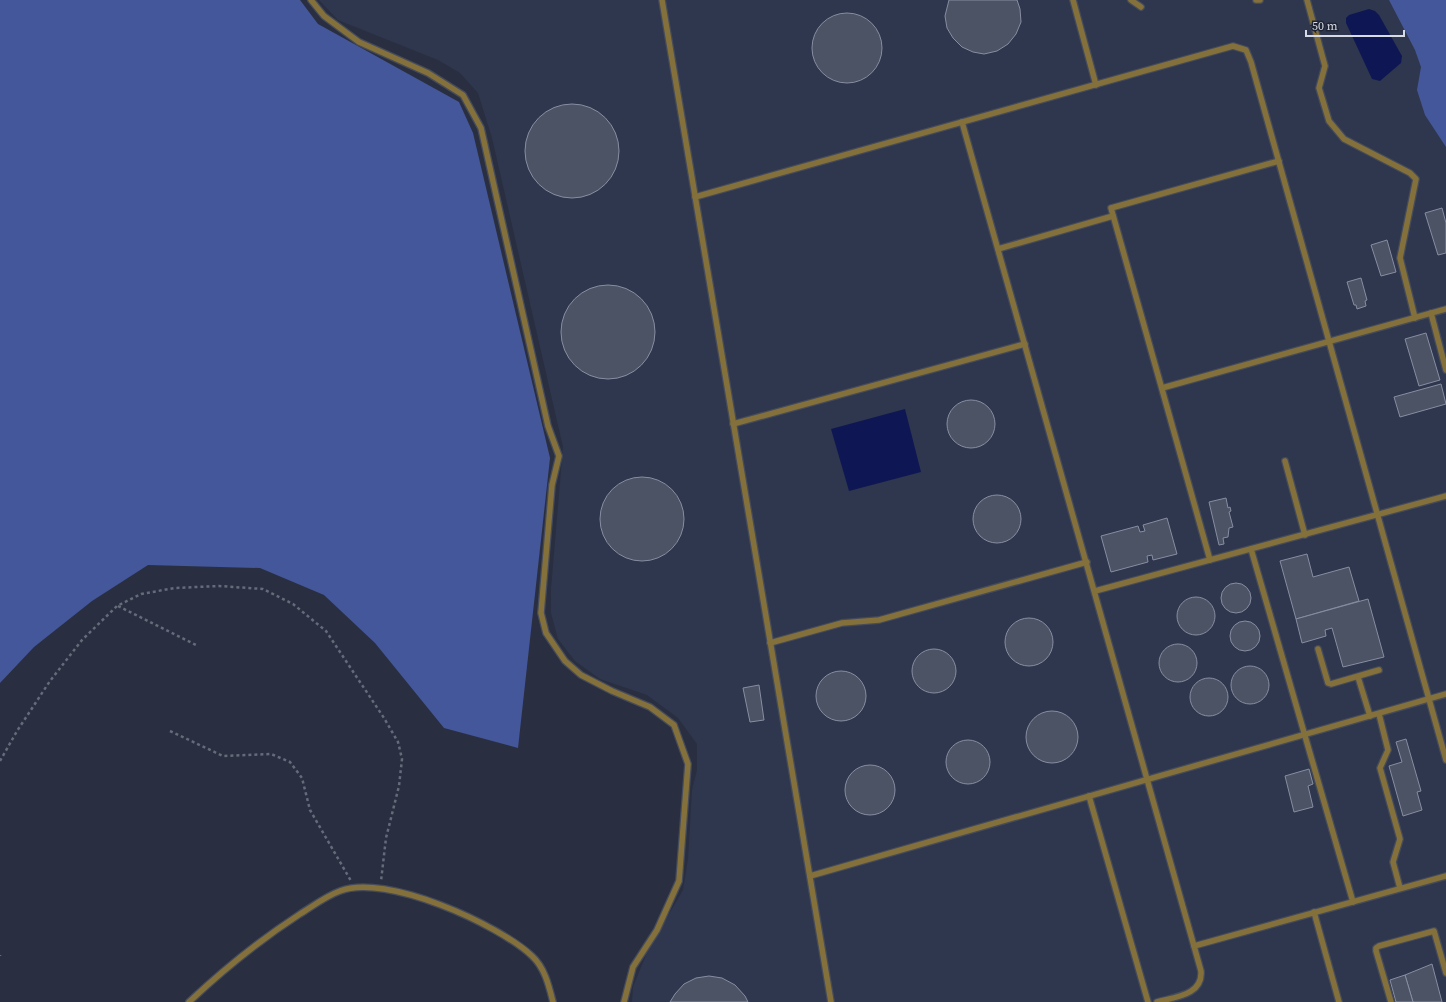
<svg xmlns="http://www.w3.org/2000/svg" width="1446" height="1002" font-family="'Source Serif 4',serif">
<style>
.built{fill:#2f374e}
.forest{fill:#44579a}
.water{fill:#0e1754}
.building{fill:#4c5365;stroke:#878ea3}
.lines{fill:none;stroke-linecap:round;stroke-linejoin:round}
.service-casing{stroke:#454b5b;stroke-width:8}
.path{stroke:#666b7a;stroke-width:2.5;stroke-dasharray:3 3;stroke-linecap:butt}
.service{stroke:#83703a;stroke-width:5.5}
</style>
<rect width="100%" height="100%" fill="#292f40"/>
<path class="built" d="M 319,0 L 1446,0 L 1446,1002 L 632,1002 L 633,987 L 648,950 L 683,890 L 688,859 L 692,790 L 697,770 L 697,744 L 678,718 L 647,695 L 600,679 L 575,661 L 558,639 L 551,613 L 551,589 L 563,447 L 492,138 L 478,93 L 460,73 L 438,60 L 338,20 Z"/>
<g class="forest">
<path d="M 0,0 L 300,0 L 318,24 L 459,102 L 473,133 L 550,458 L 518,748 L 444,728 L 375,643 L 324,595 L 260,568 L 148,565 L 92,601 L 34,647 L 0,683 Z"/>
<path d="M 1389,0 L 1446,0 L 1446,147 L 1425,115 L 1417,90 L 1421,67 L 1415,50 Z"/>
</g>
<g class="water">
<path d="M 1369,9 L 1375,11 L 1379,15 L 1402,56 L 1401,63 L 1380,81 L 1372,79 L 1346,23 L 1346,18 L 1349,15 Z"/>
<path d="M 905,409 L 921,472 L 849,491 L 831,429 Z"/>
</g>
<g class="building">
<path d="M 949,0 L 1017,0 L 1020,9 L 1021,22 L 1016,34 L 1008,44 L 997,51 L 984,54 L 973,52 L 962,47 L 953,38 L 947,28 L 945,16 Z"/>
<circle cx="847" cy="48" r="35"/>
<circle cx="572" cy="151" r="47"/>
<path d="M 1442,208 L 1446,223 L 1446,253 L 1438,255 L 1425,213 Z"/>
<path d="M 1387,240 L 1396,272 L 1381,276 L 1371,245 Z"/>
<path d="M 1361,278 L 1367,300 L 1365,301 L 1366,306 L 1357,309 L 1356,305 L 1354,305 L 1347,282 Z"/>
<circle cx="608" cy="332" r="47"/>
<path d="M 1426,333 L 1440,380 L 1419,386 L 1405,339 Z"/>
<path d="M 1441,384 L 1446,404 L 1400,417 L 1394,397 Z"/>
<circle cx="971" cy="424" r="24"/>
<circle cx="642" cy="519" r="42"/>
<circle cx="997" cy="519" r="24"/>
<path d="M 1226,498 L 1228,508 L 1230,507 L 1231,511 L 1229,512 L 1233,527 L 1229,528 L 1228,537 L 1223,538 L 1224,544 L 1219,545 L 1209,502 Z"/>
<path d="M 1167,518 L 1177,554 L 1153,560 L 1152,555 L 1147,556 L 1148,562 L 1111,572 L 1101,536 L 1138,526 L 1140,532 L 1145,531 L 1143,525 Z"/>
<path d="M 1307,554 L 1313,577 L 1349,567 L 1359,601 L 1296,619 L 1280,561 Z"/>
<circle cx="1236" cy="598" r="15"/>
<circle cx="1196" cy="616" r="19"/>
<path d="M 1368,599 L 1384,657 L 1343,667 L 1332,628 L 1325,630 L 1326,636 L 1302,643 L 1296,619 Z"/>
<circle cx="1029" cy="642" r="24"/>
<circle cx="1245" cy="636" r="15"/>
<circle cx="1178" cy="663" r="19"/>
<circle cx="934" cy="671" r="22"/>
<circle cx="1250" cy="685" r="19"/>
<circle cx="841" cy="696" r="25"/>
<circle cx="1209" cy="697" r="19"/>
<path d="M 759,685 L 764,720 L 750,722 L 743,688 Z"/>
<circle cx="1052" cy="737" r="26"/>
<path d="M 1406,739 L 1421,791 L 1417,792 L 1422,810 L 1403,816 L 1389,766 L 1402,762 L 1396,742 Z"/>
<circle cx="968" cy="762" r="22"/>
<circle cx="870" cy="790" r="25"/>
<path d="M 1309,769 L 1313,784 L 1308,786 L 1313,807 L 1294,812 L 1285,776 Z"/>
<path d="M 1432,964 L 1442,1002 L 1413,1002 L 1405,975 Z"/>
<path d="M 1405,975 L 1413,1002 L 1396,1002 L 1390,980 Z"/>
<path d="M 709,976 L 722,978 L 735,985 L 745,996 L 748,1002 L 670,1002 L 675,994 L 684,984 L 696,978 Z"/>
</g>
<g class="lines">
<defs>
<g id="service">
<path d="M 311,0 L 324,16 L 359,42 L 428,73 L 463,95 L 481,128 L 548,426 L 559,456 L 552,485 L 541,613 L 546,633 L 565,661 L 581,675 L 612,691 L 650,707 L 674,725 L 688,764 L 679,881 L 657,930 L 633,967 L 624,1002"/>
<path d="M 662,0 L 831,1002"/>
<path d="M 1073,0 L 1096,85"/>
<path d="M 1131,0 L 1141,7"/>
<path d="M 1256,0 L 1260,0"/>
<path d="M 1307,0 L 1325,66 L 1319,88 L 1329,121 L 1344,139 L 1410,173 L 1416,179 L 1400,258 L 1415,318"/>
<path d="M 962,122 L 1201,971 C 1203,995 1175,997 1157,1002"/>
<path d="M 695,197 L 1233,46 L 1246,50 L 1251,62 L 1446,760"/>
<path d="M 998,249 L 1113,216"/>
<path d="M 1431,313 L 1446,370"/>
<path d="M 1162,388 L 1446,309"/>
<path d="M 733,424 L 1025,344"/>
<path d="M 1285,461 L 1305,535"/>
<path d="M 1251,549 L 1353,902"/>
<path d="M 1210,560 L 1111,208 L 1279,161"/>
<path d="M 1095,591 L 1446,496"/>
<path d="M 770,643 L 842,623 L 879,620 L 1087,562"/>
<path d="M 1318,649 L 1328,683 L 1331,684 L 1379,670"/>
<path d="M 1358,677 L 1370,716"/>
<path d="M 1379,714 L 1388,750 L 1380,768 L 1400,839 L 1393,862 L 1400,888"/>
<path d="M 1089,796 L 1148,1002"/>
<path d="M 810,876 L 1446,694"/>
<path d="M 1314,912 L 1339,1002"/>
<path d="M 1194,946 L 1446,876"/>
<path d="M 189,1002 C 224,969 260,940 300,914 C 313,906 326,896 340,891 C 385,873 498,924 532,956 C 545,968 549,986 553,1002"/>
<path d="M 1391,1002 L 1376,951 L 1376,948 L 1379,946 L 1434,931 L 1446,973"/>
</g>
</defs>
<use href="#service" class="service-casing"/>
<g class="path">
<path d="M 118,606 L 196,645"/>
<path d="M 170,731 L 223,756 L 271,754 L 290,762 L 302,778 L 310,810 L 351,881"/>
<path d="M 0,761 L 17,731 L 50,681 L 82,640 L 117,606 L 141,594 L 175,588 L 219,586 L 263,589 L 293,604 L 326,631 L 384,718 L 398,742 L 402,759 L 399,786 L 386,838 L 381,881"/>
<path d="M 0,955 L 0,956"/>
</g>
<use href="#service" class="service"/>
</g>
<path d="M1306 30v6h98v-6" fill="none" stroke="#d7dbe6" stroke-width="2"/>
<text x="1312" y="30" font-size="12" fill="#d7dbe6" stroke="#1f2535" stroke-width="3" paint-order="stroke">50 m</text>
</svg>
